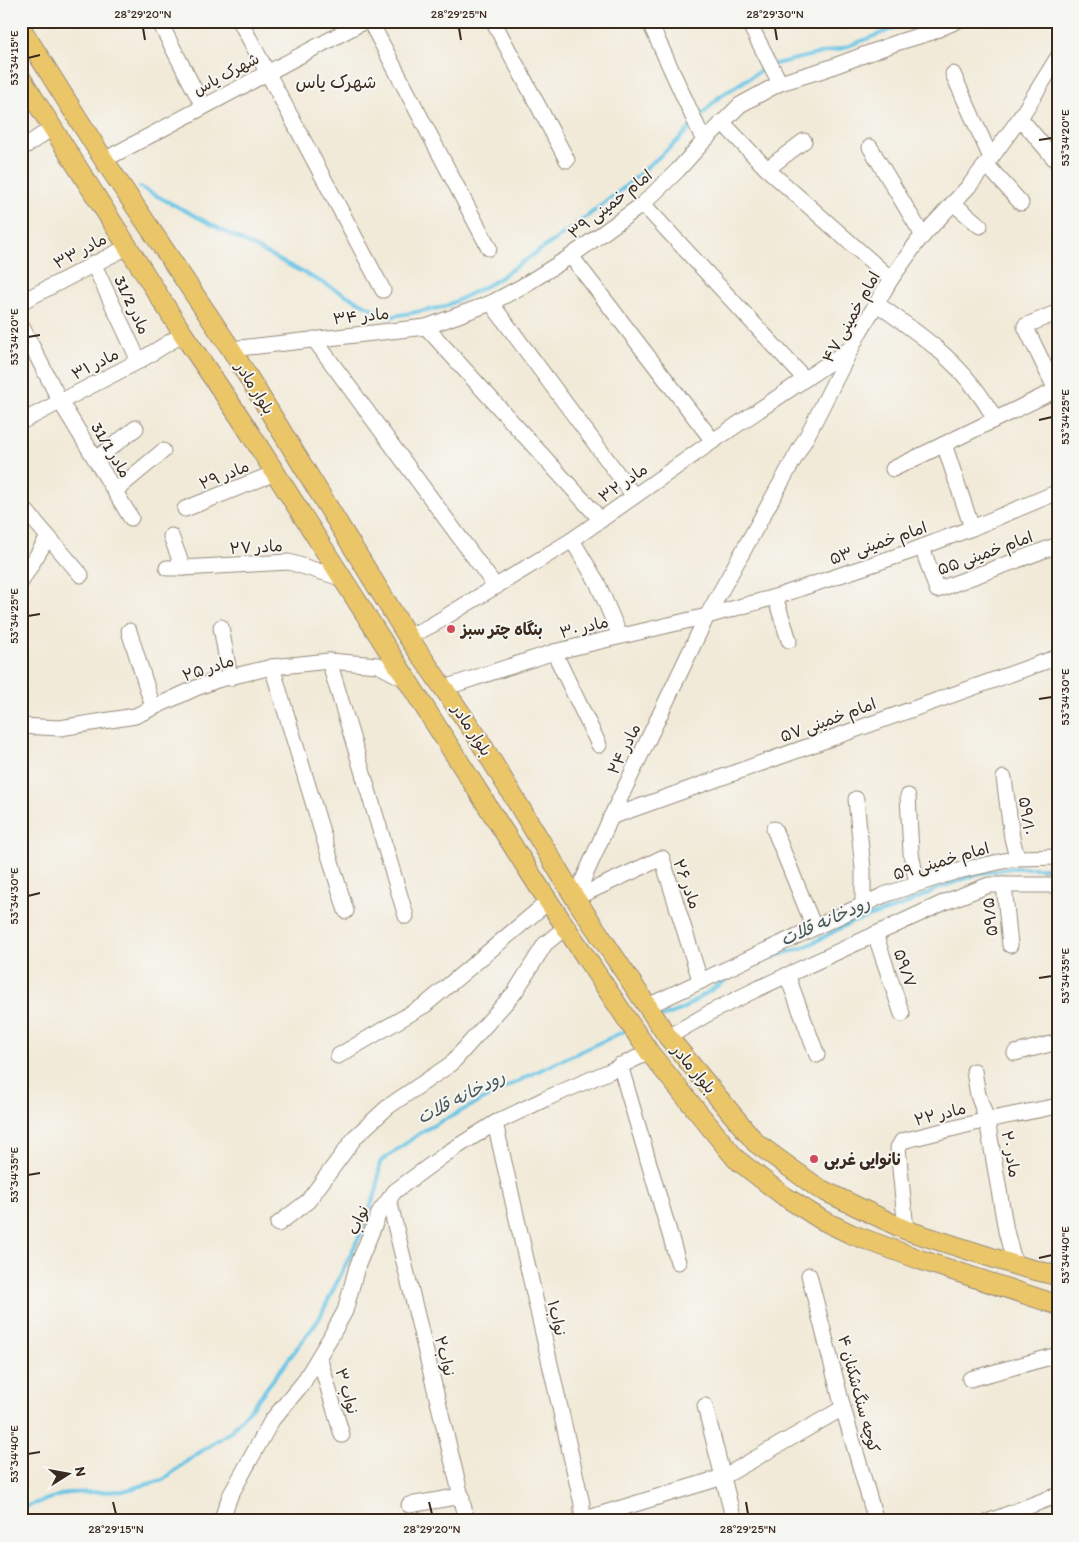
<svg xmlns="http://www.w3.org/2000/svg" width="1079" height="1542" font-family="Itim,'Playpen Sans Arabic',sans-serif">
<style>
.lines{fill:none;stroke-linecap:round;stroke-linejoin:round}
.stream{stroke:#67c5e5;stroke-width:4}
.minor-casing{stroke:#968a7b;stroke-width:17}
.major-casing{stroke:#968a7b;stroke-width:21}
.minor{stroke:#fff;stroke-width:15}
.major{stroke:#ebc669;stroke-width:19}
.ticks{fill:none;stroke:#3b2a1e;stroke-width:2}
.poi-dot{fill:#d1495b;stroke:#f6f6f2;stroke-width:2}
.labels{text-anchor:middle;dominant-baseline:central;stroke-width:4;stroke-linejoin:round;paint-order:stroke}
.street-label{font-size:16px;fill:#3b2a1e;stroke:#f6f6f2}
.poi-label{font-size:16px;font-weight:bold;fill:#3b2a1e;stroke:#f6f6f2;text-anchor:start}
.neighbourhood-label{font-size:18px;fill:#3b2a1e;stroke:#f6f6f2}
.water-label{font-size:18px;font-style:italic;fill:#48585a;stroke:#f6f6f2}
.neatline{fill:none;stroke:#3b2a1e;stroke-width:2}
.ticks-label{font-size:12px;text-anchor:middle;fill:#3b2a1e}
</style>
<rect width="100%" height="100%" fill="#f6f6f2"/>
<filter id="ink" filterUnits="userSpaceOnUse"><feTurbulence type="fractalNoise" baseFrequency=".02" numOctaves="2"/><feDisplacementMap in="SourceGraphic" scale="10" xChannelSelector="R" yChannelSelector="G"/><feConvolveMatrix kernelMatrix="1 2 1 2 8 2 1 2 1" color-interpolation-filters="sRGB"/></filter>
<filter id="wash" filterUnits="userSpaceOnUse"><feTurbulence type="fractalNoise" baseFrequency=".0096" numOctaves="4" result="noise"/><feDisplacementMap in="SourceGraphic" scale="20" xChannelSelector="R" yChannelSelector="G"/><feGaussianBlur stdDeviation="1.12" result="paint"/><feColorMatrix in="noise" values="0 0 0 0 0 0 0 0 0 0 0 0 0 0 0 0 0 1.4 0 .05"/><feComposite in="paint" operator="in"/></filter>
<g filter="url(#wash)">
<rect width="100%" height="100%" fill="#f2ead8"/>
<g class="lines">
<g class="stream">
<path d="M 775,64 L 843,48 L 913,21"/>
<path d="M 698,119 L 719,97 L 768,66"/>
<path d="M 140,187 L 388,317 L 444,307 L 492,283 L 568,231 L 621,190 L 675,143 L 692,126"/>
<path d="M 661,1017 L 681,1010 L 735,974 L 770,958 L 807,946 L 852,922 L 902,906 L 939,888 L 977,874 L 1012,868 L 1058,868"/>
<path d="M 21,1508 L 67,1493 L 123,1491 L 163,1480 L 191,1458 L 230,1432 L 256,1402 L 319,1319 L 360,1235 L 377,1189 L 380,1162 L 423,1131 L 530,1075 L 627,1030"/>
</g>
</g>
</g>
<g filter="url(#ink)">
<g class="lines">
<defs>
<g id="minor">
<path d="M 240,21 L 383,290"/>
<path d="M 370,21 L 489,248"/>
<path d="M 493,21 L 567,160"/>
<path d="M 162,27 L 203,106"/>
<path d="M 953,74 L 991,158"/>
<path d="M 780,83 L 826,69 L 899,42 L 932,32 L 957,21"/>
<path d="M 1020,118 L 1058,163"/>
<path d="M 722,122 L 767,169 L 891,279"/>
<path d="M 704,141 L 740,105 L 780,83 L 748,21"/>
<path d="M 870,147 L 923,236"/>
<path d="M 21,149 L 52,128"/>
<path d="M 104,160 L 365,21"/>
<path d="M 986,164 L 1021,203"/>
<path d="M 767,169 L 804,141"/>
<path d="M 953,203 L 980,226"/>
<path d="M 643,204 L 805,379"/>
<path d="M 571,256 L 713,441"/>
<path d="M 93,263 L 139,361"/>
<path d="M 21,302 L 129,246"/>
<path d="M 491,303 L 634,496"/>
<path d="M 877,304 C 926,338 966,366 995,419"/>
<path d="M 21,325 L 60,401 L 131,518"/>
<path d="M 426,327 L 601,520"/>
<path d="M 314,339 L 496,587"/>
<path d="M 231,349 L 426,327 L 491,303 L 521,287 L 571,256 L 643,204 L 678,170 L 704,141 L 649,21"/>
<path d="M 21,422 L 139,361 L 183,334"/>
<path d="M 944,444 L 972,528"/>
<path d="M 96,459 L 136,428"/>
<path d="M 893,469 L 1056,390 L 1025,326 L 1058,312"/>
<path d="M 115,491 L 163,451"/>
<path d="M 21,505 L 81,575"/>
<path d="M 185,509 L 275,473"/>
<path d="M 171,536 L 183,568"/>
<path d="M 572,540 L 597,582 L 620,636"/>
<path d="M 922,547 L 937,590 L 1058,545"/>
<path d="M 167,568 L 183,568 L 289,562 L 344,579"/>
<path d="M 21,582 L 48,537"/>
<path d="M 775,597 L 789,640"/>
<path d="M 221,627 L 230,678"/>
<path d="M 129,631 L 153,707"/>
<path d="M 408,637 L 432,625 L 572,540 L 713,441 L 851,348"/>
<path d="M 554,652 L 599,745"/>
<path d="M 329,661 L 406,916"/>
<path d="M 272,667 L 346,911"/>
<path d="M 444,688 L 554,652 L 707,616 L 775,597 L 909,552 L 972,528 L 1058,492"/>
<path d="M 21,726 L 60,728 L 135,716 L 196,688 L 217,680 L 272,667 L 329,661 L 378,665 L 407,680"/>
<path d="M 1004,778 L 1012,838 L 1017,858"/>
<path d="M 908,796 L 911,853 L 917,884"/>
<path d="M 856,799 L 863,869 L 863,905"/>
<path d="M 611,817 L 1058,657"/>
<path d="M 774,829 L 814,927"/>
<path d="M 1004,885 L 1010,945"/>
<path d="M 575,898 L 611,817 L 707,616 L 808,434 L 859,333 L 891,279 L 918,241 L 969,186 L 991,158 L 1020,118 L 1058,57"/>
<path d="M 575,898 L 662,858 L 700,980"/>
<path d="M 875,934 L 902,1014"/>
<path d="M 787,975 L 817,1055"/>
<path d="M 648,1006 L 884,895 L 954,872 L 1017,858 L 1058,857"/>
<path d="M 668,1037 L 711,1012 L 755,990 L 945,902 L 989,885 L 1058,885"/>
<path d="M 1015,1053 L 1058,1042"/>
<path d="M 338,1056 L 425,1005 L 549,901"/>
<path d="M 620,1065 L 678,1262"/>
<path d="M 495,1123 L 582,1504 L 582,1521"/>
<path d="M 389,1200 L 467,1521"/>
<path d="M 278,1224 L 308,1201 L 356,1136 L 389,1106 L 451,1064 L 515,992 L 545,944 L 566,927"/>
<path d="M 906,1230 L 898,1148 L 902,1141 L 987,1120 L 978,1095 L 974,1071"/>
<path d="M 1015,1265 L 1006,1231 L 987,1120 L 1058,1106"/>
<path d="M 809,1275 L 843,1408 L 876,1521"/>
<path d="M 319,1357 L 342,1435"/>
<path d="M 970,1379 L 1058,1355"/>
<path d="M 705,1406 L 734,1521"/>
<path d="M 409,1505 L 462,1496"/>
<path d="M 582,1520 L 723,1477 L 843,1408"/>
<path d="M 221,1521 L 230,1496 L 272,1420 L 303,1383 L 330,1338 L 345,1311 L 357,1267 L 380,1211 L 395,1191 L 447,1153 L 495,1123 L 545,1099 L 610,1071 L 649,1052"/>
<path d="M 990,1521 L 1058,1495"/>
</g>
<g id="major">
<path d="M 21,28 L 104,160 L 231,349 L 408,637 L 476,735 L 575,898 L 668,1037 L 756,1143 L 818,1188 L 906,1230 L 1015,1265 L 1058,1276"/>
<path d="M 21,78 L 183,334 L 241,419 L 539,887 L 630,1024 L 649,1052 L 736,1159 L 784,1196 L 822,1220 L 851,1234 L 921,1260 L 1058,1305"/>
</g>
</defs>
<use href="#minor" class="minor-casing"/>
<use href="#major" class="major-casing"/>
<use href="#minor" class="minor"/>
<use href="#major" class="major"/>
</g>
</g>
<path class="ticks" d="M 143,28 L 145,40M 459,28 L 461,40M 775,28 L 777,40M 28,58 L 40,55M 1039,140 L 1052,138M 28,337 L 40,335M 1039,420 L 1052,417M 28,616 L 40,614M 1039,699 L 1052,697M 28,896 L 40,893M 1039,978 L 1052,976M 28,1175 L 40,1173M 1039,1258 L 1052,1255M 28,1454 L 40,1452M 113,1502 L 116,1514M 429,1502 L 432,1514M 746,1502 L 748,1514"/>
<g class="poi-dot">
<circle cx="451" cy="629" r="5"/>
<circle cx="814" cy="1159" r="5"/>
</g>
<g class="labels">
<g class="street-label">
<text transform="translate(226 74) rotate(-28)">شهرک یاس</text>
<text transform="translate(610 204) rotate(-38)">امام خمینی ۳۹</text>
<text transform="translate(80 251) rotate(-28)">مادر ۳۳</text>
<text transform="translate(132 305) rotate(65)">مادر 31/2</text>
<text transform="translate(361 316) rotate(-6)">مادر ۳۴</text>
<text transform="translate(851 317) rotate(-61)">امام خمینی ۴۷</text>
<text transform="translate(95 364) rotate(-27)">مادر ۳۱</text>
<text transform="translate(255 388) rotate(58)">بلوار مادر</text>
<text transform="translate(111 450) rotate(59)">مادر 31/1</text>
<text transform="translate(224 475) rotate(-22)">مادر ۲۹</text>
<text transform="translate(623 483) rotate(-35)">مادر ۳۲</text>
<text transform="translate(878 543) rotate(-19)">امام خمینی ۵۳</text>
<text transform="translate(256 547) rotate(-3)">مادر ۲۷</text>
<text transform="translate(985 553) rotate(-20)">امام خمینی ۵۵</text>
<text transform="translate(584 627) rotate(-14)">مادر ۳۰</text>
<text transform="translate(208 668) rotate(-18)">مادر ۲۵</text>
<text transform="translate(828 720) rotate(-20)">امام خمینی ۵۷</text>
<text transform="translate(472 730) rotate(57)">بلوار مادر</text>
<text transform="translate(624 749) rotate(-64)">مادر ۲۴</text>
<text transform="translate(1027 816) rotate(82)">۵۹/۱۰</text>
<text transform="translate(941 861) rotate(-16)">امام خمینی ۵۹</text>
<text transform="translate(687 884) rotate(70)">مادر ۲۶</text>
<text transform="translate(990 917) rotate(-96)">۵۹/۵</text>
<text transform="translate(905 968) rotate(71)">۵۹/۷</text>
<text transform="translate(694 1069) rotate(50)">بلوار مادر</text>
<text transform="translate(940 1114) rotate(-14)">مادر ۲۲</text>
<text transform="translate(1011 1154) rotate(80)">مادر ۲۰</text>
<text transform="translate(358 1220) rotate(-65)">نواب</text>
<text transform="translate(557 1318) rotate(77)">نواب۱</text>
<text transform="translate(445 1356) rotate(76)">نواب۲</text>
<text transform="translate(347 1391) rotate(74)">نواب ۳</text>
<text transform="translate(859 1394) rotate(75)">کوچه سنگ‌شکنان ۴</text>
</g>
<g class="poi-label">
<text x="461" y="629">بنگاه چتر سبز</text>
<text x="824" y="1159">نانوایی غربی</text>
</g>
<g class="neighbourhood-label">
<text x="336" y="82">شهرک یاس</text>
</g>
<g class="water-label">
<text transform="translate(825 921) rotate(-24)">رودخانه قلات</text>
<text transform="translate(461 1097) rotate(-27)">رودخانه قلات</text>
</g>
</g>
<rect width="1079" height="1542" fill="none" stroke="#f6f6f2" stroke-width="55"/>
<g transform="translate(68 1474) rotate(79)" stroke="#f6f6f2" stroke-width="4" paint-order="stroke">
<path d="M0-4L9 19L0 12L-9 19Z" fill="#3b2a1e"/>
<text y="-8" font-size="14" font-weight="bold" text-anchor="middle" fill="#3b2a1e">N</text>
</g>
<rect x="28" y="28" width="1024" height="1486" class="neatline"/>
<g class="ticks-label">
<text x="143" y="18">28°29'20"N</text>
<text x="459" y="18">28°29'25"N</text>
<text x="775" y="18">28°29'30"N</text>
<text transform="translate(14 58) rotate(-90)" y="4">53°34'15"E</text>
<text transform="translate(1065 138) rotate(-90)" y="4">53°34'20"E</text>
<text transform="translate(14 337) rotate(-90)" y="4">53°34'20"E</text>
<text transform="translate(1065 417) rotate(-90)" y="4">53°34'25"E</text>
<text transform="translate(14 616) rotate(-90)" y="4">53°34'25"E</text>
<text transform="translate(1065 697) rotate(-90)" y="4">53°34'30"E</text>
<text transform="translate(14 896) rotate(-90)" y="4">53°34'30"E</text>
<text transform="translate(1065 976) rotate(-90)" y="4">53°34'35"E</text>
<text transform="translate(14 1175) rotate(-90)" y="4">53°34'35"E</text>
<text transform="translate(1065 1255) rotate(-90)" y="4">53°34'40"E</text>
<text transform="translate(14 1454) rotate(-90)" y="4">53°34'40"E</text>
<text x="116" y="1533">28°29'15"N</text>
<text x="432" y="1533">28°29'20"N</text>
<text x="748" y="1533">28°29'25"N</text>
</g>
</svg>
